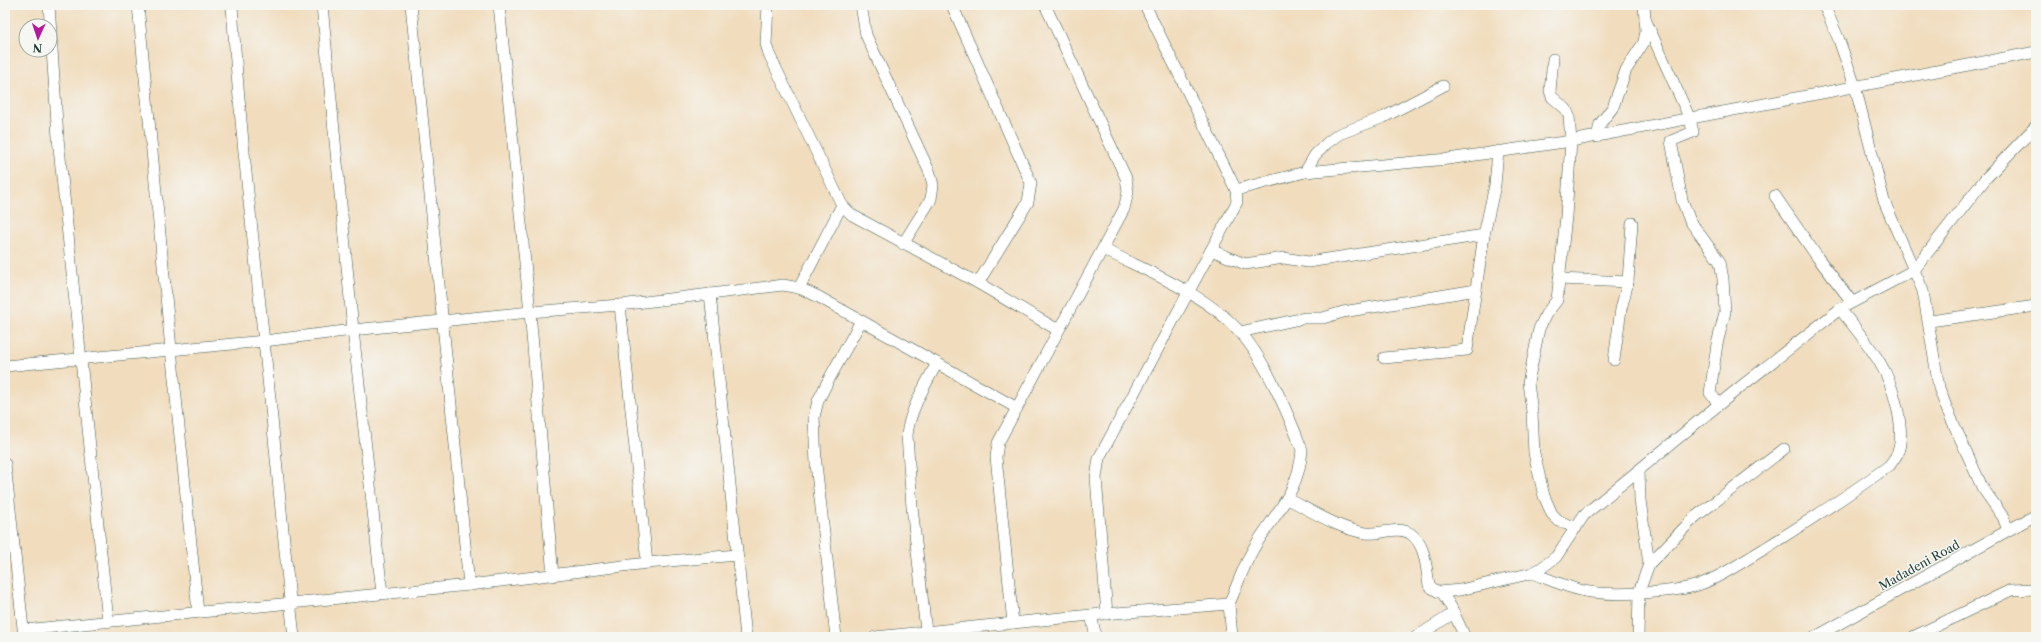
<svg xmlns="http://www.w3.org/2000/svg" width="2041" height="642" font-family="'Libre Caslon Text',serif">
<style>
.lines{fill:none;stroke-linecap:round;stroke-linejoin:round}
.minor-casing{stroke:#3e5549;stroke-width:12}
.minor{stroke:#fff;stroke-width:11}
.labels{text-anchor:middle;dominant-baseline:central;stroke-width:3;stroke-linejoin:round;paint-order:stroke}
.street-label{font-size:12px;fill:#1f3d34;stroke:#f6f6f2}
</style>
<rect width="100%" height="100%" fill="#f6f6f2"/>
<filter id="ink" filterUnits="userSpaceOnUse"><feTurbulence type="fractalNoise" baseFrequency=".025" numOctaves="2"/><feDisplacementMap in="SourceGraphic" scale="8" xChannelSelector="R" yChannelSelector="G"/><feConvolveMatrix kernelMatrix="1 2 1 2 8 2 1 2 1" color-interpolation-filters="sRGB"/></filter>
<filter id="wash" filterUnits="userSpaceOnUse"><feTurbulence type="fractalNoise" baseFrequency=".012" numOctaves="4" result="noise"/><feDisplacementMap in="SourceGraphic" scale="16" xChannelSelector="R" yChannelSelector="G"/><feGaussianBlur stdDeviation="0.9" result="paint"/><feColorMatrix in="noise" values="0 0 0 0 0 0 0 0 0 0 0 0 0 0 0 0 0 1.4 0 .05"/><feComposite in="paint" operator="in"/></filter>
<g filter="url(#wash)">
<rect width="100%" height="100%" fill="#f1ddbe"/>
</g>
<g filter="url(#ink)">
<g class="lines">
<defs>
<g id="minor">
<path d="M 49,5 L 58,138 L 108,621"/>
<path d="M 138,5 L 171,349 L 198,612"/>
<path d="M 232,5 C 239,118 252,229 264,342 C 275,440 283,539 294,637"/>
<path d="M 322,5 L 353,330 L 382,593"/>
<path d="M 411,5 L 469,585"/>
<path d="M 499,5 L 530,312 L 553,576"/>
<path d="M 768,5 L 766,44 L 769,54 L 842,205 L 852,215 L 978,283 L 1058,330"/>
<path d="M 861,5 L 866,35 L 930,173 L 933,185 L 931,199 L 903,244"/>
<path d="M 952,5 L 1031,183 L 1028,202 L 978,283"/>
<path d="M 1824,5 L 1839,40 L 1855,86 L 1884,201 L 1923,291 L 1939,388 L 1947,409 L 1982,487 L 2003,517 L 2008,530"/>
<path d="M 1645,19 L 1690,119 L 1693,132 L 1671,141 L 1682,200 L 1690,221 L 1720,262 L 1723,279 L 1725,312 L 1717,344 L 1710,393 L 1719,404"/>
<path d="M 1597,137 L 1600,124 L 1613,107 L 1626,70 L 1644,42 L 1646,31 L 1644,5"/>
<path d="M 1305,172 L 1315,155 L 1327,143 L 1339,134 L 1384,117 L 1443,86"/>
<path d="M 1236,190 L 1305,172 L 1448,159 L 1571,141 L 1569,116 L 1566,109 L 1552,97 L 1550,91 L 1553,59"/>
<path d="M 1775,196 L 1818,258 L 1852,302"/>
<path d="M 1103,249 C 1148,272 1206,294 1240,332 C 1265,360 1289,415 1302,450 C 1299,491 1277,511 1257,543 C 1245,561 1238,584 1229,604"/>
<path d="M 1211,250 L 1245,264 L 1284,258 L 1308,262 L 1484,235"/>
<path d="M 1559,279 L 1628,282"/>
<path d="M 799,288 L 842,205"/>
<path d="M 710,294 L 746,637"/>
<path d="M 620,305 L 647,563"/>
<path d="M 1930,321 L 2036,306"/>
<path d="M 1240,332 L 1304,318 L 1323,318 L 1343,312 L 1476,290"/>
<path d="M 1384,358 L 1467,350 L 1484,235 L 1495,185 L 1498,151"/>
<path d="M 1614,360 L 1621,309 L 1628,282 L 1632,223"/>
<path d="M 5,366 L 264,341 L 353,330 L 530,312 L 620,305 L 783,285 L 799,288 L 817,296 L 1017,408"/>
<path d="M 5,464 L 24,637"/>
<path d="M 1288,499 C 1312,511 1339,529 1366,533 C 1380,535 1399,525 1411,534 C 1426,545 1426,568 1429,585 L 1432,588 L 1439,592 L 1460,590 L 1532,573 L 1540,569 L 1556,557 L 1584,515 L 1739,388 L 1840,309 L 1914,270 L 1986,178 L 2036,126"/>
<path d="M 1576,528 L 1559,521 L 1552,514 L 1544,496 L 1534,453 L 1532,412 L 1528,383 L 1539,329 L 1546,314 L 1557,300 L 1566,216 L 1571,141 L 2036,52"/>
<path d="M 1649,564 L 1695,517 L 1784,449"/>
<path d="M 1532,573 C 1548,579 1564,586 1580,590 C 1607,597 1668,593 1695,586 C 1720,578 1742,562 1764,549 C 1807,522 1849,495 1890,465 C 1892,461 1897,456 1898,452 C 1906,428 1893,384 1880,363 C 1869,344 1854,327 1840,309"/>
<path d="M 1442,592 L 1451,607 L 1465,637"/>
<path d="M 1107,614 L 1096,478 L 1099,458 L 1237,202 L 1236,190 L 1145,5"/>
<path d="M 1091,615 L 1096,637"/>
<path d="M 1013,623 L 996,457 L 998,443 L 1124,209 L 1128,192 L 1126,178 L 1045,5"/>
<path d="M 24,630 L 469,585 L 647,563 L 737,555"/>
<path d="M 926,631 L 912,507 L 907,435 C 910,409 925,386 937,363"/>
<path d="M 836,637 L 816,464 L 814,417 L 818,401 L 828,381 L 861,321"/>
<path d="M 875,637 L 1091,615 L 1229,604 L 1232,637"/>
<path d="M 1416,637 L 1454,613"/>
<path d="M 1638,637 L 1639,592 L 1649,564 L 1640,500 L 1639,471"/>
<path d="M 1815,637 L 2036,515"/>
<path d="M 1913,637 L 2011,590 L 2036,589"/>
</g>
</defs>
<use href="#minor" class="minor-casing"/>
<use href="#minor" class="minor"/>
</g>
</g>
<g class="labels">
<g class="street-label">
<text transform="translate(1919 565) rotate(-29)">Madadeni Road</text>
</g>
</g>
<rect width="2041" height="642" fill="none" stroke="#f6f6f2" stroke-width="20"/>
<g transform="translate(38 38) rotate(183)"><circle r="19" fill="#f6f6f2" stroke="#a0aca6"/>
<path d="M0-3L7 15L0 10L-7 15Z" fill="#b5179e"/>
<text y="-6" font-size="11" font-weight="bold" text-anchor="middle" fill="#1f3d34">N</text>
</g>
</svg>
